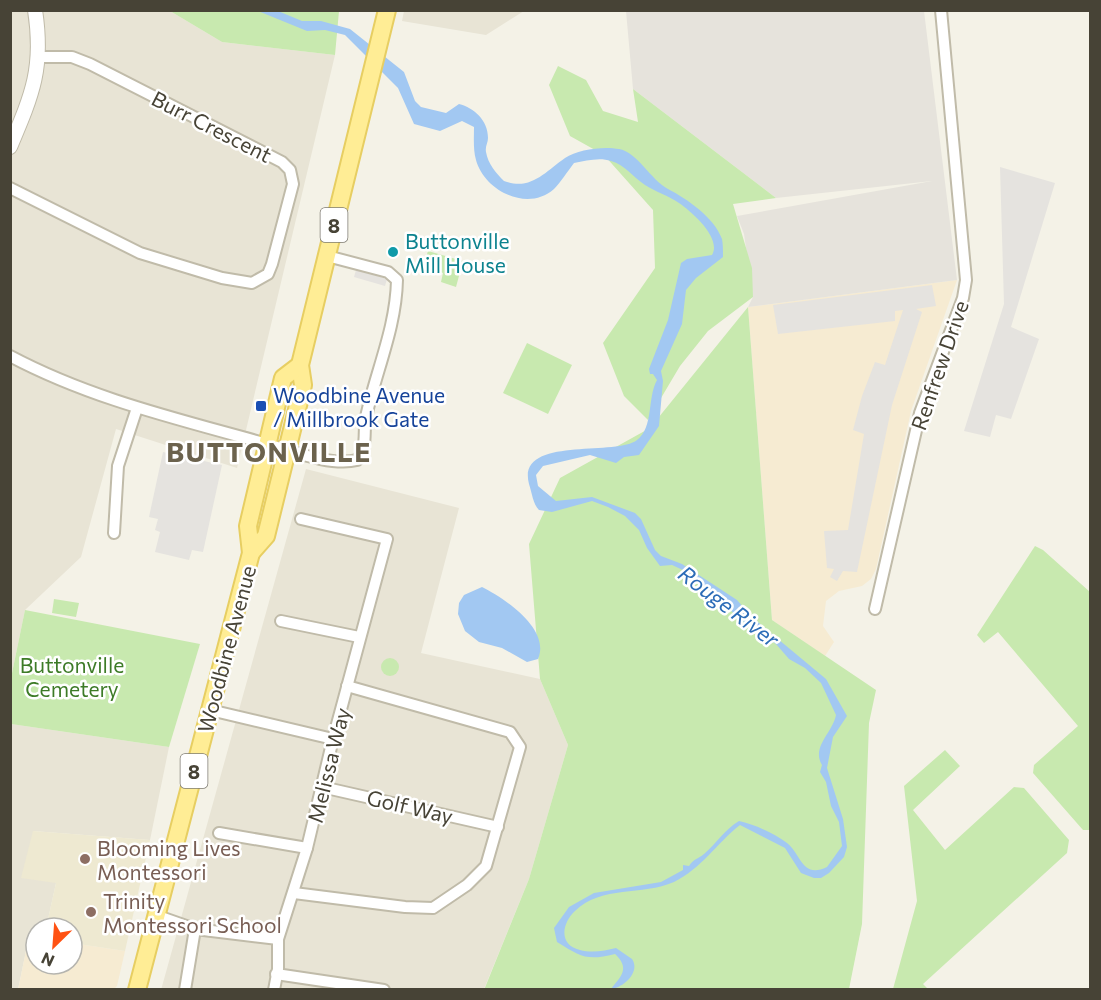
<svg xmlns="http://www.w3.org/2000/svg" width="1101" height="1000" font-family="Commissioner,sans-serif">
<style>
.residential{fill:#e8e4d5}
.commercial{fill:#f6ebd2}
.industrial{fill:#e6e3dc}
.education{fill:#eee9d1}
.green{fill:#c8e9af}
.parking{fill:#e5e3df}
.water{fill:#a2c8f2}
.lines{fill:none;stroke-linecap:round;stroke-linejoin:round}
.minor-casing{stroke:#c0bba9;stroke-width:14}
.tertiary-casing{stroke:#c0bba9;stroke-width:16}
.primary-casing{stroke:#e7ce62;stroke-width:20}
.minor{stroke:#fff;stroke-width:10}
.tertiary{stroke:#fff;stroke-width:14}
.primary{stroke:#ffed95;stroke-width:16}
.culture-dot{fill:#0f9aa8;stroke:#fff;stroke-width:2}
.transit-dot{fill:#1a4fb4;stroke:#fff;stroke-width:2}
.education-dot{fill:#8d6e63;stroke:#fff;stroke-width:2}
.labels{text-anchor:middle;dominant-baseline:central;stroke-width:5;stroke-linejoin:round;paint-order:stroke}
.shield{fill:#fff;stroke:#7e7b72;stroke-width:1.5}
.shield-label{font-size:20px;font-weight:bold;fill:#474336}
.street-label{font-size:21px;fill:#474336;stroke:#fff}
.culture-label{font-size:21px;fill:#0d838f;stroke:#fff;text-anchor:start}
.transit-label{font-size:21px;fill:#164399;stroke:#fff;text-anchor:start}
.park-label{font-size:21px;fill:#3d7b27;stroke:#fff}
.education-label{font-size:21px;fill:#785e54;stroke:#fff;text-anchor:start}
.water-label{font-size:22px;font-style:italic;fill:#2c6cb7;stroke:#fff}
.district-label{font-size:27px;font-weight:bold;letter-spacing:1.5px;fill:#6b624d;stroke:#fff}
</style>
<rect width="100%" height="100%" fill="#f4f2e7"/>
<g class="residential">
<path d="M 11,11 L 170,11 L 222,42 L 335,55 L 237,468 L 116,429 L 81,557 L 25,610 L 11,678 Z"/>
<path d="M 404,11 L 404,10 L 524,11 L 486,35 L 402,21 Z"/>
<path d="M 306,469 L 459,508 L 421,653 L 540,679 L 568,745 L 529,879 L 484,989 L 161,990 Z"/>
<path d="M 11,724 L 169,747 L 150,840 L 33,831 L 56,883 L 46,928 L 36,928 L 36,937 L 29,937 L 18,989 L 11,990 Z"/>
</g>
<g class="commercial">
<path d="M 957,280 L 911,411 L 876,569 L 871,579 L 862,586 L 839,591 L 826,601 L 823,626 L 834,642 L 825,656 L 772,620 L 748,307 Z"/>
<path d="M 29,936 L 36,937 L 36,964 L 72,964 L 72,943 L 125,951 L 117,986 L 114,989 L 18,990 Z"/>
</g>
<path class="industrial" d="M 626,11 L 924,11 L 957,280 L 748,307 L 753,297 L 744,234 L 737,216 L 932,181 L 776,198 L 633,89 Z"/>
<path class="education" d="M 33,831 L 150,840 L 125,951 L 72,943 L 72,928 L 46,928 L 56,883 L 21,878 Z"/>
<g class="green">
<path d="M 170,11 L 339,11 L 335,55 L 222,42 Z"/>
<path d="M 558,66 L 586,80 L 603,111 L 638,122 L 633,89 L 776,198 L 733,204 L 752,268 L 753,297 L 708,331 L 680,366 L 648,420 L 624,396 L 603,343 L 655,268 L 653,210 L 604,155 L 570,136 L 549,85 Z"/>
<path d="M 428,251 L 463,261 L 456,287 L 441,282 L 443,273 L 423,267 Z"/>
<path d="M 748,307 L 772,620 L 876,690 L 869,723 L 862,924 L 849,989 L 484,990 L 529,879 L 568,745 L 540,679 L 529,544 L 560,478 L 650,428 Z"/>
<path d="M 527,343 L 572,365 L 548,414 L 503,393 Z"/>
<path d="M 1035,546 L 1043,550 L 1090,592 L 1090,830 L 1083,830 L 1033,773 L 1034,765 L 1078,726 L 998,632 L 984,643 L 977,635 Z"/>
<path d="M 54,599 L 79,603 L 76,617 L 52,613 Z"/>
<path d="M 25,610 L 200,644 L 169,747 L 11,724 L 11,678 Z"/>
<circle cx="390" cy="667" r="9"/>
<path d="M 945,750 L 960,766 L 913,810 L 945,850 L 1014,787 L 1024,788 L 1069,840 L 1067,853 L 923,984 L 928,989 L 893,989 L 917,901 L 904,786 Z"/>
</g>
<g class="parking">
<path d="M 1000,167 L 1055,183 L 1011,327 L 1039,339 L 1011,419 L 996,415 L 990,437 L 964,431 L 1004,304 Z"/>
<path d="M 356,270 L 387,279 L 385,286 L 354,277 Z"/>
<path d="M 932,285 L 936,306 L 916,309 L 922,312 L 892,405 L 857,572 L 843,571 L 837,581 L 830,577 L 834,569 L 827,568 L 824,531 L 848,530 L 864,434 L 853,430 L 862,396 L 875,362 L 885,365 L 903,310 L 895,311 L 895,321 L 778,334 L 773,305 Z"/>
<path d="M 163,452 L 222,465 L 203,552 L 192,550 L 189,560 L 155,552 L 160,532 L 155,530 L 158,519 L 149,517 Z"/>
</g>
<g class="water">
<path d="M 258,11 L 278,11 L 302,21 L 321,21 L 350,29 L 404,72 L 415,101 L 421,107 L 446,113 L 459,104 C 474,108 488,120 488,138 C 488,143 485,146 486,152 C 488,164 496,173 504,181 C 531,191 545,172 565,158 C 578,149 604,146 619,149 C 637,152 651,180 668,189 C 687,199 714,217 722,239 C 723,244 723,251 723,257 L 696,278 L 686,290 L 682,324 L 661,371 L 663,381 L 659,426 L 639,455 L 624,457 L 616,463 L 590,455 L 543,466 L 536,475 L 538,486 L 556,501 L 592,497 L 635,513 L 641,519 L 655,550 L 661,556 L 682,564 L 737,600 L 754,619 L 826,679 L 847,716 L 833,737 L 827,768 L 843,819 L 847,847 L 844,857 L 829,873 L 821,878 L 814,878 L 801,873 L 785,848 L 740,825 C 716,844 702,868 674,882 C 642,896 602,885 575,911 C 562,923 558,945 580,950 C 591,953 605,951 616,948 L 632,959 C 641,972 623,988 611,989 C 620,977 631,969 615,954 C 587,961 581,957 557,942 L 554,928 L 569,907 L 594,893 L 661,882 L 683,870 L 683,865 L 689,866 C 693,859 698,859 704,854 C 717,843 724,830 739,821 C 754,824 775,834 787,843 C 801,854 802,879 827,867 L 842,846 L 839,822 L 831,806 L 826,782 L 820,772 L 822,765 C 811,747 833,732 836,715 L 821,683 L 805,668 L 789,659 L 776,644 L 745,623 L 685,571 L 672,565 L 660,566 L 647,548 L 639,530 L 625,516 L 608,507 L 592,501 L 552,512 L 539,510 C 533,504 532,493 529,484 C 516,435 616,457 637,440 C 654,427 647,398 657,380 L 653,374 L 650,374 L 649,369 L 668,320 L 681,263 L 687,259 L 712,255 C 722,238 692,212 679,203 C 669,196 656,192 645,185 C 633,177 625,165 611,161 C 599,157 586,161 574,163 C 567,172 561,182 554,189 C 527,213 484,190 476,160 C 473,150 474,137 474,127 L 462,121 L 440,131 L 414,124 L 398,88 L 345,35 L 325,30 L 307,31 Z"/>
<path d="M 482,587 C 504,598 551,629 538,659 L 527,662 L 502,648 L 479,642 L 465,631 L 458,614 L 459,603 L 464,595 Z"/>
</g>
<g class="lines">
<defs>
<g id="minor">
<path d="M 10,188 L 140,253 L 222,278 L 252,283 L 268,274 L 272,264 L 293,184 L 290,170 L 282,162 L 90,64 L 72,57 L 40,57"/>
<path d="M 10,356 C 89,398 174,418 260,442 C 287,449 330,467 357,460 C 368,450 363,431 366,417 C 376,371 396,328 397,280 L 388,272 L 327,256"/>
<path d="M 114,533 L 118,466 L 137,408"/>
<path d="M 875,609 L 920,413 L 963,298 L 966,280 L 941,10"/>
<path d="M 281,621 L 359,637"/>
<path d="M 210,710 L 333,739"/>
<path d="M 322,787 L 498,827"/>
<path d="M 219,833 L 307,848"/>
<path d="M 294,893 L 405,907 L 433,908 L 467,885 L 486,866 L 520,747 L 510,732 L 347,686"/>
<path d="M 158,916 L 195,929 L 278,939"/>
<path d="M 276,974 L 384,990"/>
<path d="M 185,990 L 195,929"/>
<path d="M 274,990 L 278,969 L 278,939 L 307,848 L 333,739 L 387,539 L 301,519"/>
</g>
<path id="tertiary" d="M 10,147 C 32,95 44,68 35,10"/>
<g id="primary">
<path d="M 251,553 L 266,536 L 303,385 L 300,365 L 387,10"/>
<path d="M 137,990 L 251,553 L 248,526 L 283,378 L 300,365"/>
</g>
</defs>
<use href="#minor" class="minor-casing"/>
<use href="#tertiary" class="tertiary-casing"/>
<use href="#primary" class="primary-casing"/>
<use href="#minor" class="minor"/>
<use href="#tertiary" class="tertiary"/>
<use href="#primary" class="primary"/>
</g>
<circle class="culture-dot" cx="393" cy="252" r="6"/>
<rect class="transit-dot" x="255" y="400" width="12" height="12" rx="3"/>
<g class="education-dot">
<circle cx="85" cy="859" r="6"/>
<circle cx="91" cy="912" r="6"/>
</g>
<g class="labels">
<g class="shield">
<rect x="320.5" y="208" width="27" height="34" rx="4.5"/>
<rect x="180.5" y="754" width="27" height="34" rx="4.5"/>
</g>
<g class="shield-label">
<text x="334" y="225">8</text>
<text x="194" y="771">8</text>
</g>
<g class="street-label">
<text transform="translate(212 126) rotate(27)">Burr Crescent</text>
<text transform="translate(939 365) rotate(-71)">Renfrew Drive</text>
<text transform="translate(226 649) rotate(-75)">Woodbine Avenue</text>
<text transform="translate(328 765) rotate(-76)">Melissa Way</text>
<text transform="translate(410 806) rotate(13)">Golf Way</text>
</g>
<g class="culture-label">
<text x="405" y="240">Buttonville<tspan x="405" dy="24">Mill House</tspan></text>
</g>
<g class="transit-label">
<text x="273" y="394">Woodbine Avenue<tspan x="273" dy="24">/ Millbrook Gate</tspan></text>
</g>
<g class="park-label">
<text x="72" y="664">Buttonville<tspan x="72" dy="24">Cemetery</tspan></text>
</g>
<g class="education-label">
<text x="97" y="847">Blooming Lives<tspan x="97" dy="24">Montessori</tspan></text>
<text x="103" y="900">Trinity<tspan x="103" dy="24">Montessori School</tspan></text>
</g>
<g class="water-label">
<text transform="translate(729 606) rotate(37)">Rouge River</text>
</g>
<g class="district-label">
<text x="269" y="451">BUTTONVILLE</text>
</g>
</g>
<rect width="1101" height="1000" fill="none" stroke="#474336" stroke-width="24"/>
<g transform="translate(54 946) rotate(205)"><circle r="28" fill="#ffffff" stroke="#b5b4af" stroke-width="1.5"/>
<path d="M0-4.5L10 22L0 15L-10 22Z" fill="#ff5213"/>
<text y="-9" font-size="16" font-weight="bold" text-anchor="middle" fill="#474336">N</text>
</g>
</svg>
